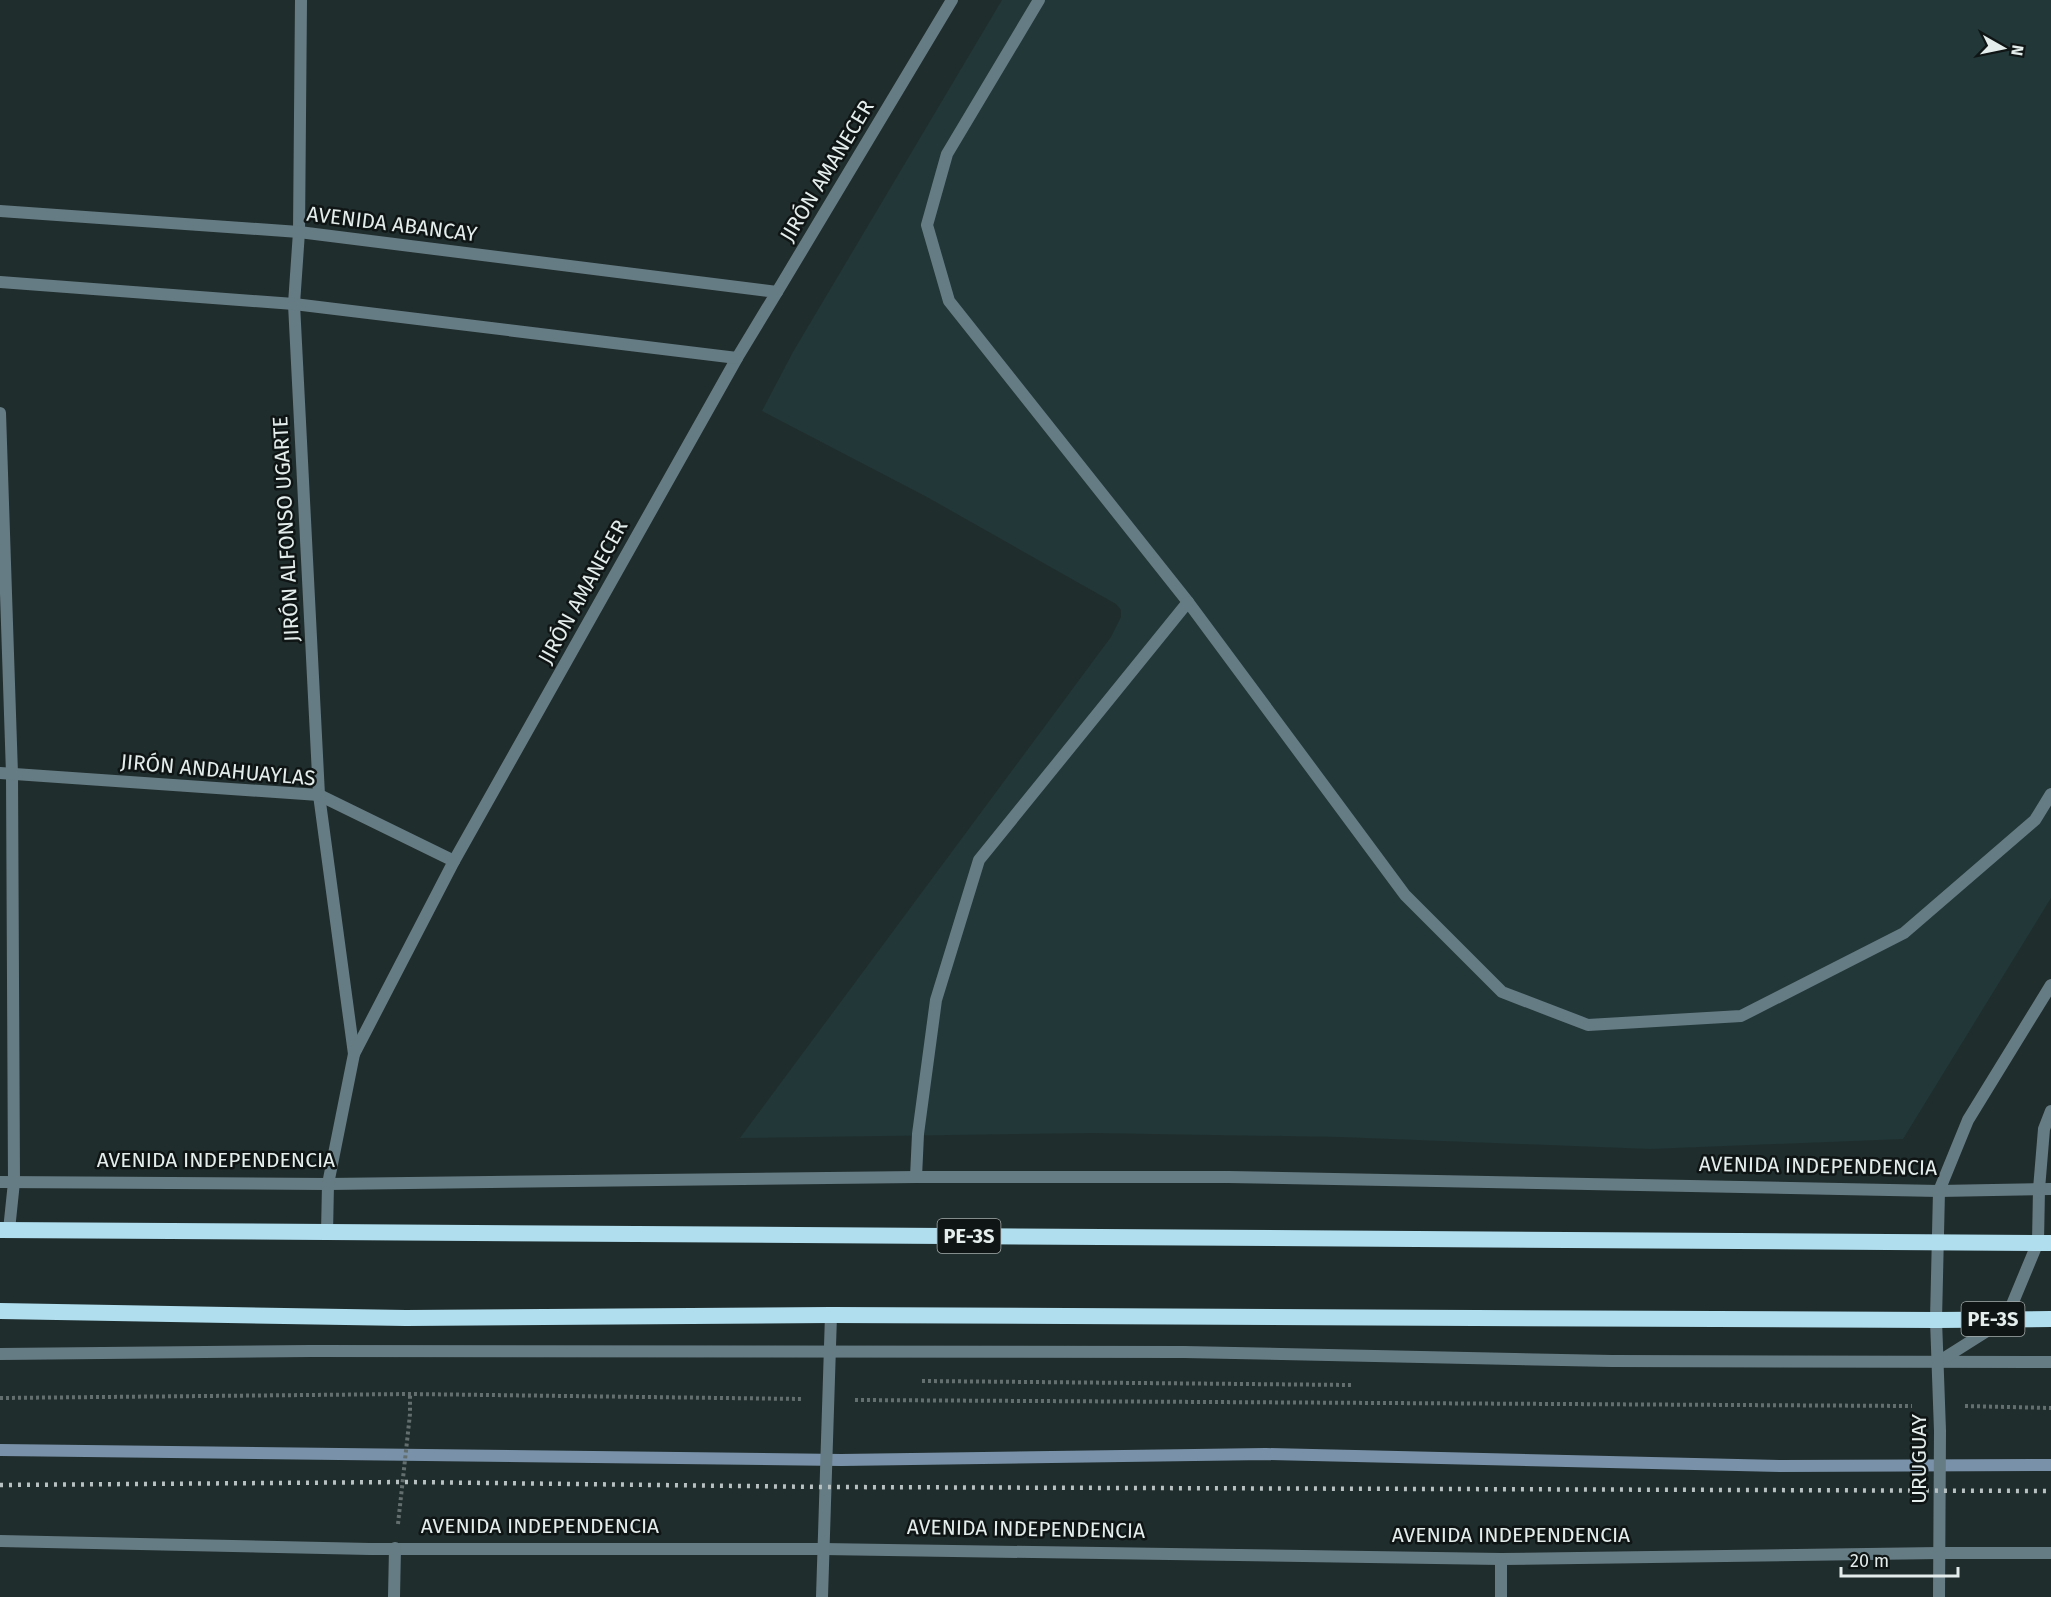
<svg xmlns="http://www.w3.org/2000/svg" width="2051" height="1597" font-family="'Fira Sans',sans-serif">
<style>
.built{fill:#223738}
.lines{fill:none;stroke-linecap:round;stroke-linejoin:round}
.stream{stroke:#7992a9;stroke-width:12}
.path{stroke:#636e6e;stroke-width:4;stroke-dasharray:3 3;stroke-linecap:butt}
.service{stroke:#667c84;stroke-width:12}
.minor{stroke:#667c84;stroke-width:12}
.tertiary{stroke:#667c84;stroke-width:12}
.trunk{stroke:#b0deef;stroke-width:16}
.rail{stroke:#b8c1c1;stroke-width:4.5;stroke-dasharray:3 6;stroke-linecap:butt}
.labels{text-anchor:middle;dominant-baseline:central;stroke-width:5;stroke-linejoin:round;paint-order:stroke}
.shield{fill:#0f1414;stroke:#a4abab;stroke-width:1.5}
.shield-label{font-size:20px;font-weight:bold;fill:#e4ecec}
.street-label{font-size:21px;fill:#e4ecec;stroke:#0f1414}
</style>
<rect width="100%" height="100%" fill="#202d2d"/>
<path class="built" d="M 1002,0 L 2051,0 L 2051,898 L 1903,1139 L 1650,1149 L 1340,1137 L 1093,1133 L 740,1138 L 1111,637 L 1121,617 L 1121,610 L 1116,604 L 927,497 L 762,411 L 793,352 Z"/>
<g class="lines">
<path class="stream" d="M 0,1450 L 841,1460 L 1266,1454 L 1780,1466 L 2051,1465"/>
<g class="path">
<path d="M 922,1381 L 1352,1385"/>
<path d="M 0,1398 L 410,1394 L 802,1399"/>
<path d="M 855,1400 L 1912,1406"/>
<path d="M 1965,1406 L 2051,1408"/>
<path d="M 398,1524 L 410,1414 L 410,1394"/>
</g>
<g class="service">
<path d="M 1039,0 L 947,154 L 927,225 L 949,301 L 1188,602 L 1405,895 L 1502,992 L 1588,1025 L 1741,1016 L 1904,933 L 2035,820 L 2051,794"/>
<path d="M 916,1177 L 918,1134 L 936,1000 L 979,860 L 1188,602"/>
</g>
<g class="minor">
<path d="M 301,0 L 299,232 L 294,304 L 319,795 L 354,1054"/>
<path d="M 777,292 L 952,0"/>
<path d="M 0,413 L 12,774 L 14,1182 L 9,1230"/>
<path d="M 0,773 L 319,795 L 454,861"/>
<path d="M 0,1182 L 328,1184 L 916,1177 L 1228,1177 L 1939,1191 L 2051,1189"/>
<path d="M 0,1354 L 311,1351 L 1184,1352 L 1612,1361 L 2051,1362"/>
<path d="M 1938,1362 L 2006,1319 L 2038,1242 L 2039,1189 L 2044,1129 L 2051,1111"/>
<path d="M 0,1541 L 370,1549 L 823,1549 L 1501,1559 L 1939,1553 L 2051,1553"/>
<path d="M 394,1597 L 395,1548"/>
<path d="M 822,1597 L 831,1315"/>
<path d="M 1501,1597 L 1501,1559"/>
<path d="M 1939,1597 L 1940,1431 L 1936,1320 L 1939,1191 L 1968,1120 L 2051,985"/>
</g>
<g class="tertiary">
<path d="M 0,211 L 299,232 L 777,292 L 737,358 L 454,861 L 354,1054 L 328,1184 L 327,1233"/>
<path d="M 0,282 L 294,304 L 737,358"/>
</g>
<g class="trunk">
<path d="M 0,1230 L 2051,1243"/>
<path d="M 0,1311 L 406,1318 L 831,1315 L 1936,1320 L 2051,1319"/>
</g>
<path class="rail" d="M 0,1485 L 404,1482 L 826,1487 L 2051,1491"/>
</g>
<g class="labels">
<g class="shield">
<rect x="937.5" y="1219" width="63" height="34" rx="4.5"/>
<rect x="1961.5" y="1302" width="63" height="34" rx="4.5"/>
</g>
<g class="shield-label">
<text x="969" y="1236">PE-3S</text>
<text x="1993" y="1319">PE-3S</text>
</g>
<g class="street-label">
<text transform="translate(827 171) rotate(-59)">JIRÓN AMANECER</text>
<text transform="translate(392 224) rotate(7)">AVENIDA ABANCAY</text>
<text transform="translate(286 529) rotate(-93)">JIRÓN ALFONSO UGARTE</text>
<text transform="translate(583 592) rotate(-61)">JIRÓN AMANECER</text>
<text transform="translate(218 770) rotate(5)">JIRÓN ANDAHUAYLAS</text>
<text x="216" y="1160">AVENIDA INDEPENDENCIA</text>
<text transform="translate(1818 1166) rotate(1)">AVENIDA INDEPENDENCIA</text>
<text transform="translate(1919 1459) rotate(-90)">URUGUAY</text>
<text x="540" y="1526">AVENIDA INDEPENDENCIA</text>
<text transform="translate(1026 1529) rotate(1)">AVENIDA INDEPENDENCIA</text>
<text x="1511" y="1535">AVENIDA INDEPENDENCIA</text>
</g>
</g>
<g transform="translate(2003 48) rotate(99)" stroke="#0f1414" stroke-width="4.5" paint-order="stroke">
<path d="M0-4.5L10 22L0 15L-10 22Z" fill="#e4ecec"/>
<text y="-9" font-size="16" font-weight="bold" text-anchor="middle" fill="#e4ecec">N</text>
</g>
<path d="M1841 1567v9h117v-9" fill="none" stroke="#e4ecec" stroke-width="3"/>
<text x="1850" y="1567" font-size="18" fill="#e4ecec" stroke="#0f1414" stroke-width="4.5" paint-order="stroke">20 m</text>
</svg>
